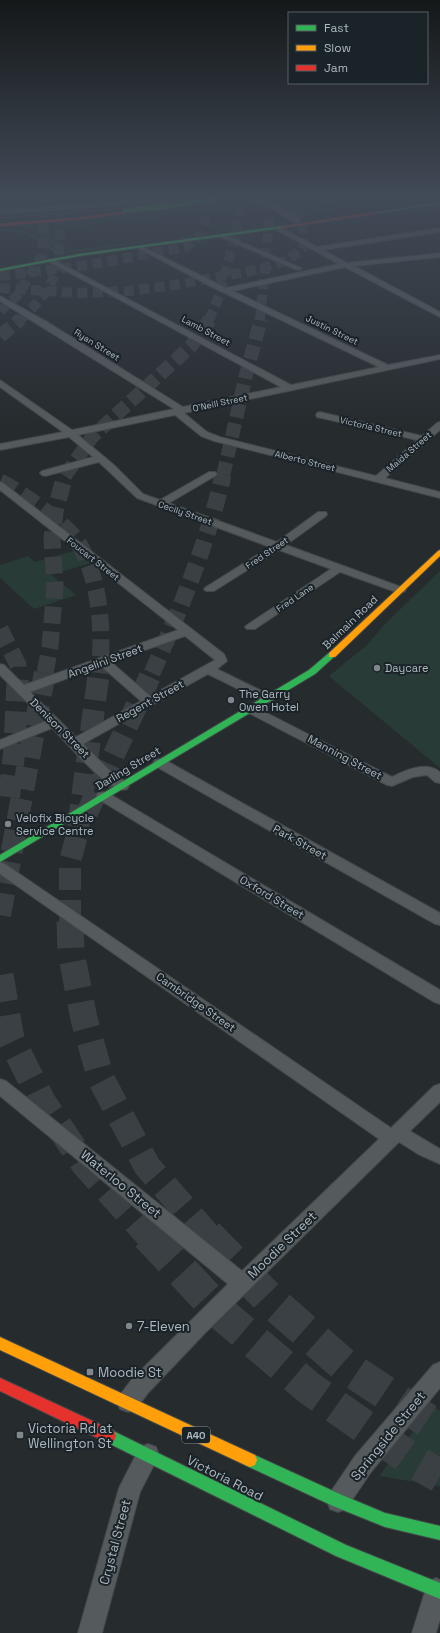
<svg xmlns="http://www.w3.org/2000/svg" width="440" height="1633" font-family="'Space Grotesk',sans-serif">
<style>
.green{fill:#293b37}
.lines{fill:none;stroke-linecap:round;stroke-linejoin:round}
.stream{stroke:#354853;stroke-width:2}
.highway-tunnel-far5{stroke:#3b4044;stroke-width:10;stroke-dasharray:10 5.5;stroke-linecap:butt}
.highway-tunnel-far4{stroke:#3b4044;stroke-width:14;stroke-dasharray:14 6;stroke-linecap:butt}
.highway-tunnel-far3{stroke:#3b4044;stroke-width:17;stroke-dasharray:17 8;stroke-linecap:butt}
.highway-tunnel-far2{stroke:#3b4044;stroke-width:22;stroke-dasharray:22 10;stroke-linecap:butt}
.highway-tunnel-far1{stroke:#3b4044;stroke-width:27;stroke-dasharray:27 14;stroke-linecap:butt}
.highway-tunnel{stroke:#3b4044;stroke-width:34;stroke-dasharray:34 17;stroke-linecap:butt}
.street-casing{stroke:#434749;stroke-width:2}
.fast-casing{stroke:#434749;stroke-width:2}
.slow-casing{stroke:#434749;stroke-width:2}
.jam-casing{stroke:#434749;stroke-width:2}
.street{fill:#555a5d;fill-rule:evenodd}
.fast{fill:#30b455;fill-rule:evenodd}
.slow{fill:#ff9f0a;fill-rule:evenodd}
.jam{fill:#e5322d;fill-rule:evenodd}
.tram{stroke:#54595c;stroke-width:1}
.street-bridge-casing{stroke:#434749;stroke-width:8;stroke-linecap:butt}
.fast-bridge-casing{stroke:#42474a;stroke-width:5.5;stroke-linecap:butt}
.street-bridge{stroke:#555a5d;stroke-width:7}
.fast-bridge{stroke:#30b455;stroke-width:4.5}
.poi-dot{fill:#7f878d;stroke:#1a2328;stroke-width:1.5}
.labels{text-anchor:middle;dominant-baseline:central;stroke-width:4;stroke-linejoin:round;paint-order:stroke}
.far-street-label{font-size:9px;fill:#afb9c0;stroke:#1a2328}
.shield{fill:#1a2328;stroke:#828c92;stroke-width:1}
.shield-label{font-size:10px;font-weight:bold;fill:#afb9c0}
.street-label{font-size:11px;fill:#afb9c0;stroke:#1a2328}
.poi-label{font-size:11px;fill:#afb9c0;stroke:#1a2328;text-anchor:start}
.near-street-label{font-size:13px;fill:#afb9c0;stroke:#1a2328}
.near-poi-label{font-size:13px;fill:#afb9c0;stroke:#1a2328;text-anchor:start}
</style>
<rect width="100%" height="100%" fill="#262b2e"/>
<g class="green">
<path d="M 360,199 L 300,208 L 290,209 L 285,207 L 320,201 Z"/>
<path d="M 178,200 L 148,206 L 32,215 L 31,212 Z"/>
<path d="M 228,200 L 231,203 L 237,202 L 235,203 L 241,203 L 245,206 L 66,227 L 62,227 L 56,223 Z"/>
<path d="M 118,211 L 82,215 L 0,222 L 0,220 Z"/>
<path d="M 285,222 L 287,223 L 177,239 L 173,237 Z"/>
<path d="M 33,224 L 43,229 L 67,248 L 108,243 L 56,250 L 33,230 L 16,226 Z"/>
<path d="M 145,240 L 154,241 L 63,254 L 60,252 Z"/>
<path d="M 74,551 L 90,563 L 51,575 L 76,595 L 34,609 L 0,578 L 0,565 L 28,556 L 35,562 Z"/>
<path d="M 440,571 L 440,768 L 329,676 L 367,645 L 386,623 Z"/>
<path d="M 433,1406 L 440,1411 L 440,1486 L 379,1476 Z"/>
</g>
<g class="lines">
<path class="stream" d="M 0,230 C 25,229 34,236 53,250"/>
<g class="highway-tunnel-far5">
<path d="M 0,276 L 88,265 L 186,247 L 201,235 L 214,196"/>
<path d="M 0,288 L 77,293 L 128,291 L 175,285 L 256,270 L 288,260 L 303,248 C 306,228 299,214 291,196"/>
<path d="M 0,311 L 18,295 L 42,255 L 45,196"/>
<path d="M 20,320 C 35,306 50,291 56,270 C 62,246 58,220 64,196"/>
<path d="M 209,320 L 220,294 L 240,216 L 239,196"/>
<path d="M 260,320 L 269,222 L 266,196"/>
</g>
<g class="highway-tunnel-far4">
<path d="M 0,336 L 21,319"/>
<path d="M 65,476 L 92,437 L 191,346 L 210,319"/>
<path d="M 223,476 L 246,375 L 261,319"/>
</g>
<g class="highway-tunnel-far3">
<path d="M 0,482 C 18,490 70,527 79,544 C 100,579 104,633 99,673"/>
<path d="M 0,629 L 18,665 L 18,673"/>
<path d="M 45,673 L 50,647 L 55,585 L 52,539 L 55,512 L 65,475"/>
<path d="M 152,673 C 179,613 209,539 223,475"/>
</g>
<g class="highway-tunnel-far2">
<path d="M 9,797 L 14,754 L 18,672"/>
<path d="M 87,813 L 152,672"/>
<path d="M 0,915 L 45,672"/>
<path d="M 70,922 L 70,861 L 77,835 L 99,672"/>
</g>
<g class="highway-tunnel-far1">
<path d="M 70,921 L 71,952 L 84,1019 L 101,1079 L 147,1166 L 208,1236"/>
<path d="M 0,975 L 11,1039 L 42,1101 L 85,1165 L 149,1236"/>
</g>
<g class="highway-tunnel">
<path d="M 148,1235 L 222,1314 L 309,1388 L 412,1460 L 440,1476"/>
<path d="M 207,1235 L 271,1301 L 345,1366 L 440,1429"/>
</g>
<defs>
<g id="street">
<path d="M 188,196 L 200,196 L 182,201 L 0,214 L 0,210 Z"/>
<path d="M 430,203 L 440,205 L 440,209 L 430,205 Z"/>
<path d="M 275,227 L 279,227 L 317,247 L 440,228 L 440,232 L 323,250 L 347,263 L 440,253 L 440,257 L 354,266 L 440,312 L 440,317 L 345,267 L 233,291 L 388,365 L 440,355 L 440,359 L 184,413 L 207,432 L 220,437 L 376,476 L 417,440 L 317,417 L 316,415 L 317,413 L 320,412 L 422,436 L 437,423 L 440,422 L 440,430 L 385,478 L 440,492 L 440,498 L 214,441 L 201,436 L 175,415 L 78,435 L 114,465 L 143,494 L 160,500 L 209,472 L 215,472 L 217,474 L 215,476 L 169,503 L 277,542 L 318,512 L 326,512 L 327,514 L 326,516 L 286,545 L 404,588 L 406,590 L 404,592 L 396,592 L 340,572 L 255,629 L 247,629 L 245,627 L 247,625 L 331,569 L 279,550 L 214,591 L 206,591 L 204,589 L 206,587 L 270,547 L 137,498 L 99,462 L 45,476 L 42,475 L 40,473 L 42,471 L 93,457 L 69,437 L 0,450 L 0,444 L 63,432 L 0,387 L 0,380 L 72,430 L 174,409 L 0,301 L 0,296 L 49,323 L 183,407 L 281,387 L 48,261 L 48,259 L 52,259 L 291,385 L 379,367 L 212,287 L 136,247 L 141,246 L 226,288 L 339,264 L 275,229 Z"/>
<path d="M 223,234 L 301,268 L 302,269 L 297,270 L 221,237 L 220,236 Z"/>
<path d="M 0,482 L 3,483 L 224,654 L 227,661 L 217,669 L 272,696 L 274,699 L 272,702 L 264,702 L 208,674 L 83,744 L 109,770 L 127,783 L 129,786 L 127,789 C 124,790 121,790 118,789 C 99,781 67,743 52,728 L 0,749 L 0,740 L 46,721 L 0,675 L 0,664 L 4,665 L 24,685 L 178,630 L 0,490 ZM 185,636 L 215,660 L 150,696 L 111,662 ZM 101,666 L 141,701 L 76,737 L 30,692 Z"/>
<path d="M 251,705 L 392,777 C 406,770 426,761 440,772 L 440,783 L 435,782 L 427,775 L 413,777 L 392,786 L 387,785 L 247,712 L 245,709 L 247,706 Z"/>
<path d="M 160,759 L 165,760 L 440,913 L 440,925 L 435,924 L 155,766 L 153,763 L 155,760 Z"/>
<path d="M 103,792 L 108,793 L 440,990 L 440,1004 L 434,1002 L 98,799 L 96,796 L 98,793 Z"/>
<path d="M 0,862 L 5,864 L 391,1128 L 434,1086 L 440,1084 L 440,1102 L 410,1131 L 440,1149 L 440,1164 L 418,1154 L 399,1142 L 205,1333 L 148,1393 L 136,1409 L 128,1412 L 120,1409 L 117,1402 L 120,1395 L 132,1379 L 228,1284 L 0,1096 L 0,1079 L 6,1081 L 242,1271 L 379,1139 L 0,874 Z"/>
<path d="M 440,1362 L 440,1388 L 371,1472 L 346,1509 L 338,1512 L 330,1509 L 327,1501 L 330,1493 L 355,1456 L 433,1365 Z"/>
<path d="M 148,1444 L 156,1447 L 159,1455 L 140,1492 L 102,1633 L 78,1633 L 119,1488 L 140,1447 Z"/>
<path d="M 436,1578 L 440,1580 L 440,1619 L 436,1633 L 412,1633 L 428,1582 Z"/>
</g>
<g id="fast">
<path d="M 214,196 L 225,196 L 185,202 L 183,201 Z"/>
<path d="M 235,196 L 246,196 L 211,201 L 209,200 Z"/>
<path d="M 440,202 L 440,204 L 374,214 L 372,213 Z"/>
<path d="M 282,226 L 283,228 L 79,256 L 0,271 L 0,269 L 79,254 Z"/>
<path d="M 329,653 L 335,653 L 336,655 L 315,674 L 0,862 L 0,855 L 309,670 Z"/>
<path d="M 109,1429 L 346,1545 L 440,1583 L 440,1599 L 336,1556 L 104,1441 L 102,1436 L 104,1431 Z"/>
<path d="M 250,1453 L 342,1495 L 385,1513 L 440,1526 L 440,1540 L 385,1527 L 333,1506 L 245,1465 L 243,1460 L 245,1455 Z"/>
</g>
<g id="slow">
<path d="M 440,550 L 440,556 L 335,657 L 329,657 L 329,653 L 438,551 Z"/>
<path d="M 0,1337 L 255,1455 L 257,1460 L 255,1465 L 250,1467 L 245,1465 L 0,1350 Z"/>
</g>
<g id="jam">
<path d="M 150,208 L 151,210 L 75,220 L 0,226 L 0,224 L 75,218 Z"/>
<path d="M 374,212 L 375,214 L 282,228 L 280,227 Z"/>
<path d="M 0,1378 L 114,1431 L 116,1436 L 114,1441 L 109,1443 L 104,1441 L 0,1391 Z"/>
</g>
</defs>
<use href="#street" class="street-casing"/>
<use href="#fast" class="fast-casing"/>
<use href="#slow" class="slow-casing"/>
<use href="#jam" class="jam-casing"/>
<use href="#street" class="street"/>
<use href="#fast" class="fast"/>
<use href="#slow" class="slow"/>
<use href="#jam" class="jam"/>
<g class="tram">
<path d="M 232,202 L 304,196"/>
<path d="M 0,218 L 142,207"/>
</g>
<defs>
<path id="street-bridge" d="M 256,197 L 297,220"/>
<g id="fast-bridge">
<path d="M 151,209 L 211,200"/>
<path d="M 125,211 L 165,204"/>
</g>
</defs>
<use href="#street-bridge" class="street-bridge-casing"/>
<use href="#fast-bridge" class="fast-bridge-casing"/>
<use href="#street-bridge" class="street-bridge"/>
<use href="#fast-bridge" class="fast-bridge"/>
</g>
<linearGradient id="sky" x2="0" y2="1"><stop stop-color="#151819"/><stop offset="0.46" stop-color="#414a57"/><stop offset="1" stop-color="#414a57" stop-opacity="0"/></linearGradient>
<rect width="440" height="425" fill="url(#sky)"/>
<g class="poi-dot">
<circle cx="377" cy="668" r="4"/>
<circle cx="231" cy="700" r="4"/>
<circle cx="8" cy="824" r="4"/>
<circle cx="129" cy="1326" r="4"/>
<rect x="86" y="1368" width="8" height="8" rx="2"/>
<rect x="16" y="1431" width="8" height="8" rx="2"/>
</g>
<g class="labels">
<g class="far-street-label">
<text transform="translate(332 330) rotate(26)">Justin Street</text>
<text transform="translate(206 331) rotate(28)">Lamb Street</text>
<text transform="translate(97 345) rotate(32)">Ryan Street</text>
<text transform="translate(220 403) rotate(-12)">O'Neill Street</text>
<text transform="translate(371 427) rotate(13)">Victoria Street</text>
<text transform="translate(409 452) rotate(-41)">Maida Street</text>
<text transform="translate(305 461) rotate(14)">Alberto Street</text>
<text transform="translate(185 513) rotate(19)">Cecily Street</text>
<text transform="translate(267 553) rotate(-34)">Fred Street</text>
<text transform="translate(93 559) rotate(38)">Foucart Street</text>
<text transform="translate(295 598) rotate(-34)">Fred Lane</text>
</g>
<rect class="shield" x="182" y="1427" width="28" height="16" rx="3"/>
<g class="shield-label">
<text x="196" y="1435">A40</text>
</g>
<g class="street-label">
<text transform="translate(350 622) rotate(-44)">Balmain Road</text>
<text transform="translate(105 661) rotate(-20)">Angelini Street</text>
<text transform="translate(150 701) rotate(-29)">Regent Street</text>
<text transform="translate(60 728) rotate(45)">Denison Street</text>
<text transform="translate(345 757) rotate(28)">Manning Street</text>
<text transform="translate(128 768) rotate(-31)">Darling Street</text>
<text transform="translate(300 842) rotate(29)">Park Street</text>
<text transform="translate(272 897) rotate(31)">Oxford Street</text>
<text transform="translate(196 1002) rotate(35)">Cambridge Street</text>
</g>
<g class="poi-label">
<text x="385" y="668">Daycare</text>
<text x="239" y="694">The Garry<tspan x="239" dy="13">Owen Hotel</tspan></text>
<text x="16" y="818">Velofix Bicycle<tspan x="16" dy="13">Service Centre</tspan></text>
</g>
<g class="near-street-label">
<text transform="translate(121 1184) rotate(39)">Waterloo Street</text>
<text transform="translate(282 1245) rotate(-44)">Moodie Street</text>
<text transform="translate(388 1436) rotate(-51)">Springside Street</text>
<text transform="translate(225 1478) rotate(27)">Victoria Road</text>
<text transform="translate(115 1542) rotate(-75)">Crystal Street</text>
</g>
<g class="near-poi-label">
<text x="137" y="1326">7-Eleven</text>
<text x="98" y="1372">Moodie St</text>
<text x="28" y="1428">Victoria Rd at<tspan x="28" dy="15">Wellington St</tspan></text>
</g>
</g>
<rect x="288" y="12" width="140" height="72" fill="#1a2328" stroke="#565f65"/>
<rect x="296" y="25" width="20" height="6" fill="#30b455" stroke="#565f65"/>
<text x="324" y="32" font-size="12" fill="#afb9c0">Fast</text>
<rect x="296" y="45" width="20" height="6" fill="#ff9f0a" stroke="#565f65"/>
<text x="324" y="52" font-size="12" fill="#afb9c0">Slow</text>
<rect x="296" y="65" width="20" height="6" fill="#e5322d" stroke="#565f65"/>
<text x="324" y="72" font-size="12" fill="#afb9c0">Jam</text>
</svg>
